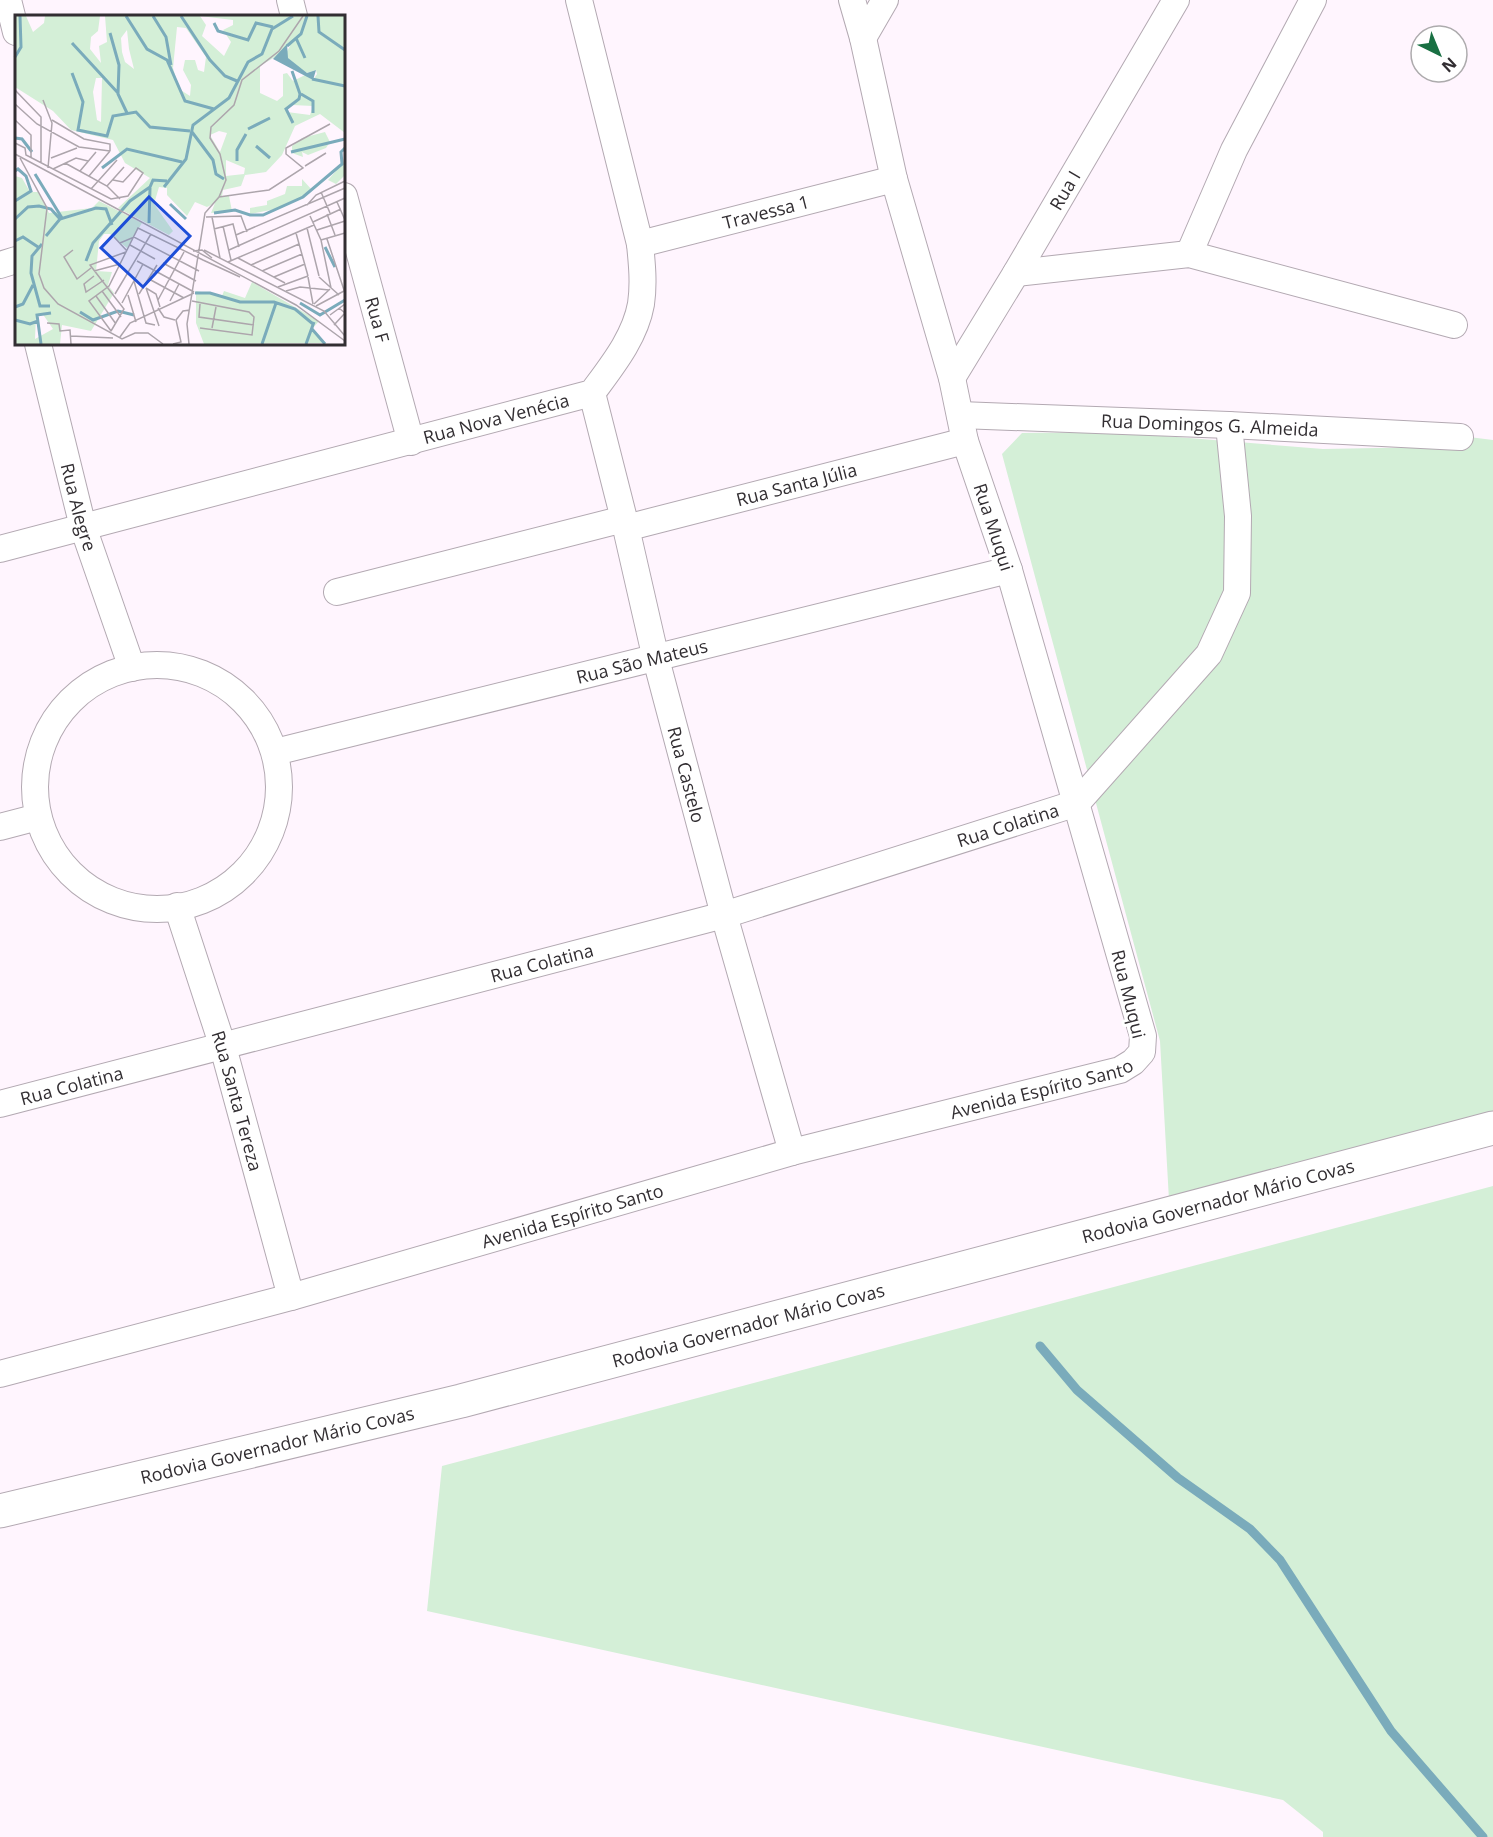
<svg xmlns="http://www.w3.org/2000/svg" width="1493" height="1837" font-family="'Open Sans',sans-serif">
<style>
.green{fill:#d4efd7}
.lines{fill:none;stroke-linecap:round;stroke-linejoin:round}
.stream{stroke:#7aabbb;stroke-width:9}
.minor-casing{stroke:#b3a9b2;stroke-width:28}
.primary-casing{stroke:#b3a9b2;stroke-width:35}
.minor{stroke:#fff;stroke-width:26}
.primary{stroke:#fff;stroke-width:33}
.labels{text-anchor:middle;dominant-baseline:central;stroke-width:6;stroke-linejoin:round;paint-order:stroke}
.street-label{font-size:18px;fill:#322e32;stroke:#fff}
.inset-river{fill:none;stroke:#7aabbb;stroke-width:3}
.inset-road{fill:none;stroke:#ada5ac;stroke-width:1.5}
.view{fill:#1d4ed8;fill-opacity:0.15;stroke:#1d4ed8;stroke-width:3}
.inset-edge{fill:none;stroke:#322e32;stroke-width:3}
</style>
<rect width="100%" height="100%" fill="#fff5fe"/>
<g class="green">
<path d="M 1115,432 L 1323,449 L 1431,447 L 1469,437 L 1493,440 L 1493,1114 L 1169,1200 L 1160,1041 L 1002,454 L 1022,433 Z"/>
<path d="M 1493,1186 L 1493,1837 L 1323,1837 L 1323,1832 L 1283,1800 L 427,1611 L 442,1466 Z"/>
</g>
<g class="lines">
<path class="stream" d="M 1040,1346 L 1077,1390 L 1108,1417 L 1178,1478 L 1250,1529 L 1280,1560 L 1391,1731 L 1483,1837"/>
<defs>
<g id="minor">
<path d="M 8,0 L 16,32"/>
<path d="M 290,0 L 294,16"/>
<path d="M 863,38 L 885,0"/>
<path id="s1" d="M 344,196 L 411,442"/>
<path id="s2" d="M 640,244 L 894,179"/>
<path d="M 1189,254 L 1234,150 L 1313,0"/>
<path d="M 0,265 L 16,260"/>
<path d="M 1016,273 L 1189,254 L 1454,325"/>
<path id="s3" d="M 38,344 L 83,527 L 132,668"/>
<path id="s4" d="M 952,378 L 1016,273 L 1176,0"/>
<path id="s5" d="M 592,393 L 624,519 L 656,659 L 724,915 L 792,1152"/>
<path id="s6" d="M 960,415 L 1229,425 L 1460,437"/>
<path id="s7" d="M 626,528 L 965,441"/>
<path id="s8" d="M 0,549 L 592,393 C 611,367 635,338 641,304 C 644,284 642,264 640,244 L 579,0"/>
<path d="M 337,592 L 624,519"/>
<circle cx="157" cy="787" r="122"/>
<path id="s9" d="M 275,752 L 1009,570"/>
<path d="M 0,827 L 38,817"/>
<path id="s10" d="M 177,906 L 223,1047 L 291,1297"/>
<path id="s11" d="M 0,1104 L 724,915 L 1077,803 L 1209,654 L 1237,593 L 1238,516 L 1229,425"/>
<path id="s12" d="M 0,1374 L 291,1297 L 792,1152 L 1120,1070 L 1133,1062 L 1142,1052 L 1143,1036 L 1009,570 L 965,441 L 952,378 L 894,179 L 863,38 L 852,0"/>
</g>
<g id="primary">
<path id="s13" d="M 0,1511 L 461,1401 L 1493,1128"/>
</g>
</defs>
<use href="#minor" class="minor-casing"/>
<use href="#primary" class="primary-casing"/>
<use href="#minor" class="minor"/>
<use href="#primary" class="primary"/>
</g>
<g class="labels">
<g class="street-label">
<text stroke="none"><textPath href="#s4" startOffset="219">Rua I</textPath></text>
<text stroke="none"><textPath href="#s2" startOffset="130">Travessa 1</textPath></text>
<text stroke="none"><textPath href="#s1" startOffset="128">Rua F</textPath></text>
<text stroke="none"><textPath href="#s8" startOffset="513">Rua Nova Venécia</textPath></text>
<text stroke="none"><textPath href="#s6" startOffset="250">Rua Domingos G. Almeida</textPath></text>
<text stroke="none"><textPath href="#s7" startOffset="176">Rua Santa Júlia</textPath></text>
<text stroke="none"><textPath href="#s3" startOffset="168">Rua Alegre</textPath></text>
<text transform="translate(994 527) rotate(72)">Rua Muqui</text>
<text stroke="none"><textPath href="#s9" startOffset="378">Rua São Mateus</textPath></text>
<text stroke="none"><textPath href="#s5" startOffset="393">Rua Castelo</textPath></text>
<text stroke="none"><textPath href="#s11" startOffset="1046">Rua Colatina</textPath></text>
<text stroke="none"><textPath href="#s11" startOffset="560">Rua Colatina</textPath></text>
<text transform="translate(1129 994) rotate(76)">Rua Muqui</text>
<text stroke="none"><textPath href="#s11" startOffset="74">Rua Colatina</textPath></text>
<text stroke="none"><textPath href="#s12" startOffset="1080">Avenida Espírito Santo</textPath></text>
<text stroke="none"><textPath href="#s10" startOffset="204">Rua Santa Tereza</textPath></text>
<text stroke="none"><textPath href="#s13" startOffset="1257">Rodovia Governador Mário Covas</textPath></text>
<text stroke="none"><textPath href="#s12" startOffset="594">Avenida Espírito Santo</textPath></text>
<text stroke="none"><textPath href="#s13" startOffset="771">Rodovia Governador Mário Covas</textPath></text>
<text stroke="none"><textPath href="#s13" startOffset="285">Rodovia Governador Mário Covas</textPath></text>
</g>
</g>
<g transform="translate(15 15)">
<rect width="330" height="330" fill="#fff5fe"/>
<path d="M 0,1 L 11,1 L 18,17 L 29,8 L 30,1 L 85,1 L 83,16 L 76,22 L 75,34 L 86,48 L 84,31 L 92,27 L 90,1 L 330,1 L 330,118 L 305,99 L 280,111 L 267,140 L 251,157 L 230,160 L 226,171 L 208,175 L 207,181 L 214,181 L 217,196 L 196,198 L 200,188 L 192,192 L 180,187 L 172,201 L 152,180 L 152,173 L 144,172 L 139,189 L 158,216 L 154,220 L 103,193 L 135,163 L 110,148 L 98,125 L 56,115 L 38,96 L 0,72 ZM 185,1 L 218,5 L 218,10 L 208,15 L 216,27 L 209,41 L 187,21 L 191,10 ZM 162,12 L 171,13 L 191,42 L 189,57 L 183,55 L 180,45 L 170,45 L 168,55 L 176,70 L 175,81 L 164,74 L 158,53 ZM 112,15 L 114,34 L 119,54 L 110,47 L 107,37 L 106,23 ZM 272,29 L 275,31 L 270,40 L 280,51 L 292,58 L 301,55 L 302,59 L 298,65 L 290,60 L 278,66 L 272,58 L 268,59 L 268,81 L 262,86 L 245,78 L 245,51 L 265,39 ZM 81,63 L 87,63 L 86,107 L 82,105 L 78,77 ZM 283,83 L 277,90 L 298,91 L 295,100 L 272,97 L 270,94 ZM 204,116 L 212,118 L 205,137 L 195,120 ZM 211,145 L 230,153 L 229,159 L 211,161 ZM 310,117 L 315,127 L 311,133 L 293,140 L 287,137 L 288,142 L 277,138 L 277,131 L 287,123 ZM 330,136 L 330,160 L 321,169 L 313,165 L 328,148 ZM 0,161 L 7,163 L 15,177 L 23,177 L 34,198 L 77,193 L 84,186 L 127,208 L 112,233 L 95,219 L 89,219 L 84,226 L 81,256 L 97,257 L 93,270 L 99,278 L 76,316 L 47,310 L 45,329 L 0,329 ZM 27,298 L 38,314 L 20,324 L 21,301 ZM 287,164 L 297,175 L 288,182 L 266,193 L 235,199 L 235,193 L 252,190 L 252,186 L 270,179 L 272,171 L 287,171 ZM 237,267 L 304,306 L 298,313 L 308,328 L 189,329 L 181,308 L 181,276 L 207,281 L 209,276 L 230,283 Z" fill="#d4efd7" fill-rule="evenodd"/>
<path d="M 272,29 L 273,43 L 292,58 L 301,55 L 298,65 L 258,44 Z" fill="#7aabbb"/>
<path class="inset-river" d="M 111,1 L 132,34 L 152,45 L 170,86 L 199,94M 138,1 L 151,22 L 156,50M 166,1 L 195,45 L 210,61 L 222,66M 303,1 L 304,17 L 330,35M 199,8 L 203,16 L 233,25 L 241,8 L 258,12M 95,18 L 104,50 L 103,79 L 112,98M 281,23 L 290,43M 57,28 L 103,78M 272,31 L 286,19 L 292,1M 0,42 L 6,32 L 5,1M 277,56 L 285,79 L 284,84 L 271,94 L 278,108M 57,58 L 68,87 L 63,115 L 92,121 L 98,101 L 121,97 L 135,112 L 175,116M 297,64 L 330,71M 286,79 L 298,86 L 298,98M 233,114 L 255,103M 177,117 L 198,145 L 201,159 L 209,164M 0,123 L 7,124 L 17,137M 241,131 L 255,143M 276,137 L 330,124M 222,146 L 222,135 L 231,119M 87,153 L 112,134 L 167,147M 0,156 L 3,154 L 11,161 L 16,176 L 0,186M 20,159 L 47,203M 149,172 L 171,144 L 178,110 L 214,83 L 233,47 L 247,39 L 257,14 L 278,1M 155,189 L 171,204M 199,198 L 220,195 L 235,200 L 248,200 L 288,182 L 327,149 L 326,137 L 330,133M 0,204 L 13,192 L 24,191 L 36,194 L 45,204M 134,208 L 135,173M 31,221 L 45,204 L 81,193 L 91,194 L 97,210M 0,226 L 8,222 L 23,232M 27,229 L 17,241 L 16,258 L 25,291 L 35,291M 310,232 L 320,252M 71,246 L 78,228 L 115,186 L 135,172 L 138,165 L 152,166M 180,278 L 195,278 L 225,287 L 259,287 L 280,294 L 298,309M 285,288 L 305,300 L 330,285M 0,292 L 8,289 L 18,270M 65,297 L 78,305 L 103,296 L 119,300M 0,305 L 15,309 L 23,306M 297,314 L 310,329M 26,329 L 22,300 L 36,298M 247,329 L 261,288M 291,329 L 299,307"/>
<path class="inset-road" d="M 0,75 L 26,102 L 26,147M 28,85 L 37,108 L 33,153M 0,89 L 22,109 L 64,132 L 95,136M 0,105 L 16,120 L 16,142M 37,105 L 69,124 L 95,129 L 95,136M 0,128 L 10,133 L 11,140 L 96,184 L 113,181 L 128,158 L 121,153 L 108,167 L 98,165M 0,139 L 281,290 L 330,326M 5,143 L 32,193 L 24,259 L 29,273 L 43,289 L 107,324 L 120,318 L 133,318 L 148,329M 36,143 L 62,133M 50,148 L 92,171 L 105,184M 290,151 L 311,138M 38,154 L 61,143 L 73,146M 65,156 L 81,137M 74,161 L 95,136M 92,171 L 109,152M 76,174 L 102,145M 306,177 L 315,198M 204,182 L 254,175 L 288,153 L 271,139 L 271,133 L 315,109M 322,187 L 330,205M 292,190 L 301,180 L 330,166M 312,199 L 320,220M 295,201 L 306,225 L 316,273M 191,202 L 226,201 L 232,217M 197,202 L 205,243M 298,207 L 326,194M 208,211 L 216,245M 292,213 L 304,261M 199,214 L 218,209 L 224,232M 302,215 L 330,206M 281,218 L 293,261M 221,220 L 330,173M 99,222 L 112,236M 312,224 L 330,278M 306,225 L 330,218M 105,228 L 119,222 L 184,256M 115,230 L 140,244M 58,235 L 49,242 L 62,264 L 76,253M 189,235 L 309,296 L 330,321M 214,235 L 330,183M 178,236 L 187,235 L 197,243M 223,243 L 270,268M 188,245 L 225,262M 122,246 L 179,277M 213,247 L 299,210M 148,248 L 181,266M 236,250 L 284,229M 79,256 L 105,249M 247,256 L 287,239M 79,261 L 69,269 L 71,277 L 89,265M 259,262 L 290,249M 293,262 L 298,289M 304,262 L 324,280M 134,264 L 169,283M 119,266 L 131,308 L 140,310M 263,272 L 293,261M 131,273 L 144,311M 131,273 L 141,279 L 145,292M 87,276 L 106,302M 271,276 L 285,272 L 314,275M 100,279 L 136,219M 124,279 L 142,250M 113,280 L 121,307M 81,281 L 101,309M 143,285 L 169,237M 155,286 L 164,269M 177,286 L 234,297 L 239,302 L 237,320 L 185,313M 107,288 L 128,249M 185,289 L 184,302 L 239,310M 299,289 L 315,274M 301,291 L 329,276M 143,293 L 149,302 L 160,305M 315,300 L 330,289M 32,308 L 44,309 L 45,316 L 55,315 L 56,329M 319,310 L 330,298 L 324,293M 197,313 L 201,292M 96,316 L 74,286 L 94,271 L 123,213 L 188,245M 96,316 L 109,294 L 75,250 L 111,237M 56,321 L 98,323M 105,322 L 115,308 L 179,278M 158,329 L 166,327 L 161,305 L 168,296 L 175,295M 174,329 L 172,309 L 190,198 L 204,182 L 211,165 L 205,139 L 195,123 L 196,112 L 219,90 L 227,65 L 264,36 L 288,1"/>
<path class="view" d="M 134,182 L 175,221 L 128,272 L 86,233 Z"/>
<rect width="330" height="330" class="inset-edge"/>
</g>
<g transform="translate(1439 54) rotate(137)"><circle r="28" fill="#ffffff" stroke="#adabad" stroke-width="1.5"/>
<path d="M0-4.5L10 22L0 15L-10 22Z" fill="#197043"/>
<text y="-9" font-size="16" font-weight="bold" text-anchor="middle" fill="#322e32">N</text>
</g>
</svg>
